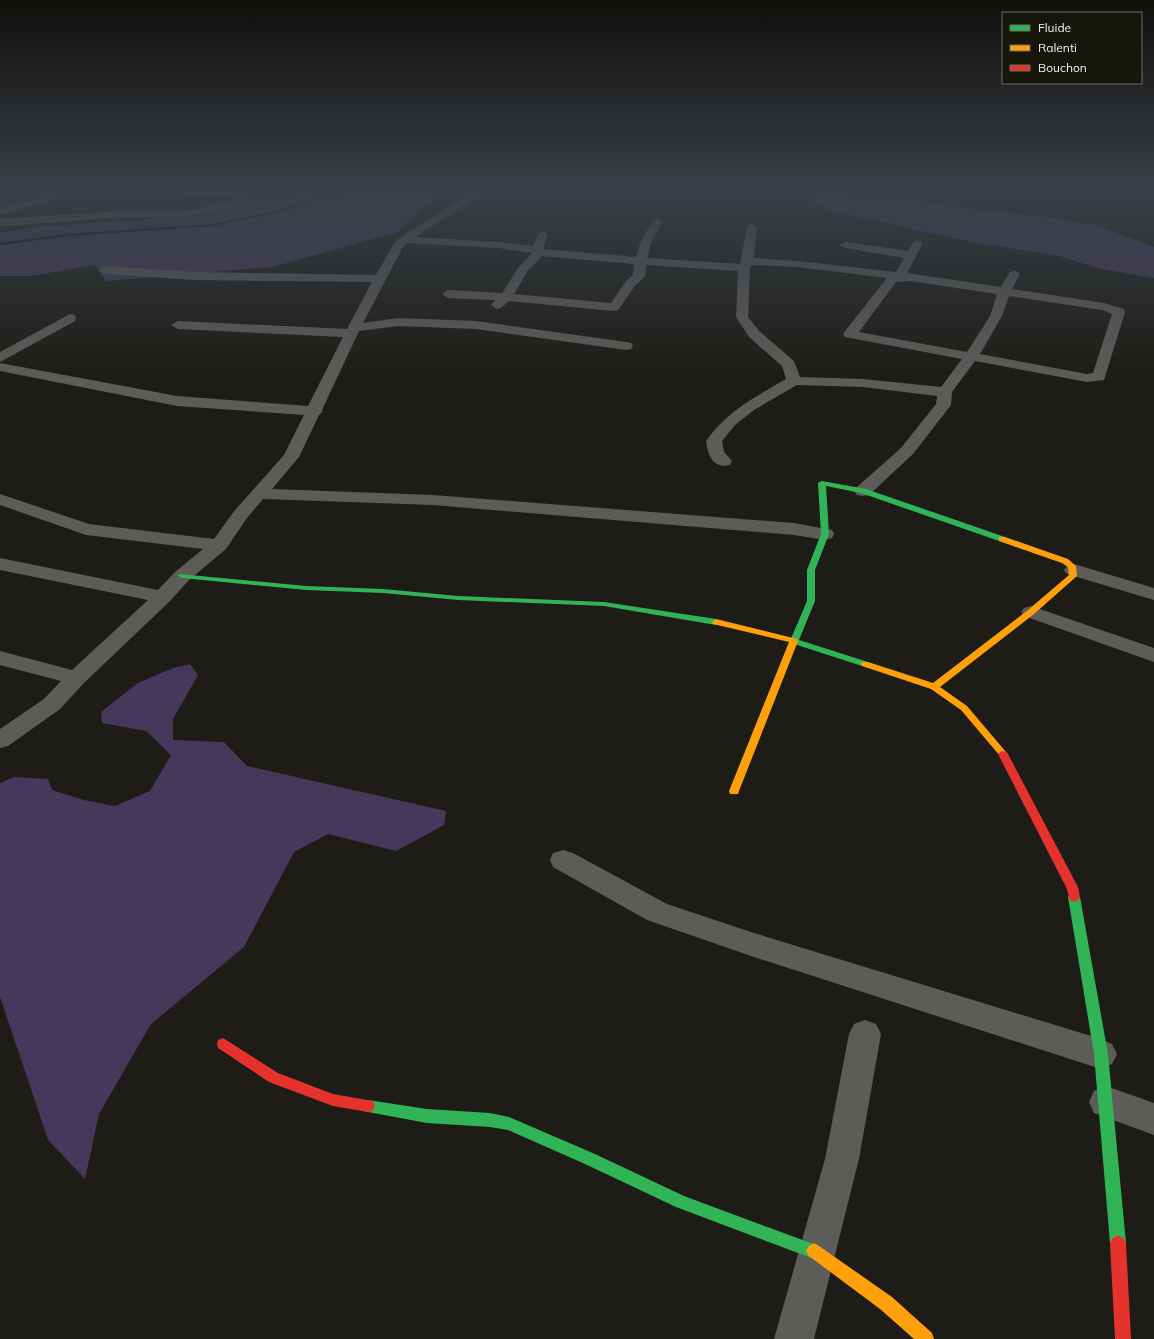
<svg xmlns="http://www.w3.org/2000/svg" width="1154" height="1339" font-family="Mulish,sans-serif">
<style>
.forest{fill:#44395b}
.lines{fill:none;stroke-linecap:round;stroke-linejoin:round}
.stream{fill:#100422;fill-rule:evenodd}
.street{fill:#5d5c59;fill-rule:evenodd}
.fast{fill:#30b455;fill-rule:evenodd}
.slow{fill:#ff9f0a;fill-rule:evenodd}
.jam{fill:#e5322d;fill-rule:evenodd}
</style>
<rect width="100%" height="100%" fill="#1d1c16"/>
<g class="forest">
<path d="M 296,191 L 449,191 L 427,204 L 398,232 L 272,267 L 106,281 L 95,265 L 31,276 L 0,276 L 0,233 L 34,227 L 140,220 L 229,201 L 278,198 Z"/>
<path d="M 794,191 L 831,191 L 954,206 L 987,212 L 1034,215 L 1096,225 L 1154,247 L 1154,278 L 1101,269 L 1059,256 L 977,243 L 828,210 Z"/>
<path d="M 190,664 L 198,675 L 173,719 L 173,740 L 224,742 L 247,766 L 446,811 L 444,825 L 396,851 L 328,834 L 294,852 L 244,947 L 151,1024 L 99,1114 L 85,1179 L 48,1140 L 0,997 L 0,783 L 14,777 L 48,779 L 52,790 L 84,800 L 115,806 L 150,791 L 171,755 L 146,731 L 102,723 L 101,712 L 138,683 L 173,668 Z"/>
</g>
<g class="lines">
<path class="stream" d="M 341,191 L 347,191 L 281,212 L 214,226 L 69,236 L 0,245 L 0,243 L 69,234 L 214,224 L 279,210 Z"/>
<g class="street">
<path d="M 53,191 L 67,191 L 44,202 L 0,214 L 0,208 L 38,198 Z"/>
<path d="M 179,191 L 240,191 L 251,196 L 244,205 L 184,217 L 122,217 L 6,226 L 0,225 L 0,219 L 122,211 L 184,211 L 216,206 L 236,201 L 240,197 L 183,195 L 180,194 Z"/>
<path d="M 475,191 L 487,191 L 415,237 L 498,242 L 533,246 L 538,234 L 543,231 L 548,234 L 543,249 L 636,257 L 641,241 L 653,220 L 657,219 L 662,222 L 652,241 L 647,258 L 740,264 L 747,227 L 752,224 L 757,227 L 754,258 L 798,261 L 896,272 L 904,258 L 846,248 L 840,245 L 846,242 L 908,251 L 914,241 L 918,240 L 923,243 L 907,273 L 1001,287 L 1010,272 L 1014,270 L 1020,274 L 1012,289 L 1104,303 L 1124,309 L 1125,312 L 1104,380 L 1087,382 L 975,361 L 952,392 L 951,405 L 913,454 L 869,495 L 863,496 L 857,495 L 854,491 L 857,487 L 901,448 L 936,404 L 937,396 L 863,387 L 797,385 L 754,410 L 735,425 L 722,441 L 724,452 L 732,461 L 730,465 C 713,469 708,455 706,441 C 727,411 755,397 786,379 L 782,366 L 749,337 L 736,317 L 738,271 L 646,265 L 645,276 L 634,287 L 618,310 L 614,311 L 509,301 L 501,308 L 497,309 L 491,305 L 495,300 L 448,298 L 442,294 L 448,290 L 502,293 L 518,268 L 532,253 L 498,248 L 407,243 L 403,247 L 363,323 L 398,318 L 476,321 L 626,342 L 631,343 L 633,346 L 631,349 L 626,350 L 476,329 L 398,326 L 359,331 L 322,410 L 323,411 L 319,415 L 299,457 L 272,489 L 433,495 L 794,523 L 832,530 L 834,534 L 832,538 L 825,540 L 794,535 L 433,505 L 263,499 L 247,518 L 226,549 L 189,580 L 170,601 L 84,683 L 60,709 L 8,746 L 0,748 L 0,729 L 44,699 L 61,681 L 0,665 L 0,651 L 72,670 L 148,600 L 0,570 L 0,558 L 158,590 L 175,572 L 203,549 L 86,535 L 0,505 L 0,494 L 89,524 L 214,539 L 235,510 L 284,455 L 304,415 L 177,406 L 0,371 L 0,363 L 177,396 L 308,406 L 343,337 L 178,329 L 171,325 L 178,321 L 347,329 L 372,282 L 195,280 L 104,274 L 98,270 L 104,266 L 195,272 L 376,275 L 394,243 L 407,233 ZM 542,256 L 634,264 L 633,275 L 626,281 L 611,303 L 514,294 L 527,272 ZM 752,265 L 798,267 L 887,278 L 845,331 L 843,334 L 845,337 L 962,359 L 941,387 L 863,379 L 800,377 L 794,361 L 759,331 L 748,317 L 750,268 ZM 910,281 L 997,294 L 990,316 L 967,352 L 859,332 L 896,282 ZM 1009,296 L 1102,310 L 1112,314 L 1093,373 L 1087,374 L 980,354 L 1002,316 Z"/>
<path d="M 70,314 L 75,315 L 76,318 L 75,321 L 0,362 L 0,352 Z"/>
<path d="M 1074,564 L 1154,588 L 1154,600 L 1067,574 L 1064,570 L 1067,566 Z"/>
<path d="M 1031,606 L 1154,648 L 1154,662 L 1024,616 L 1021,612 L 1024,608 Z"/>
<path d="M 563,850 L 573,853 L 667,904 L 754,933 L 1101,1039 L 1112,1044 L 1117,1054 L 1112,1064 L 1101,1069 L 754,957 L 647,920 L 553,867 L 550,860 L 553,853 Z"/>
<path d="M 865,1020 L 876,1024 L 881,1034 L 859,1159 L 814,1339 L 774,1339 L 825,1159 L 849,1034 L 854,1024 Z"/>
<path d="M 1106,1086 L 1154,1103 L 1154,1135 L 1094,1113 L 1089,1102 L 1094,1091 Z"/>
</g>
<g class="fast">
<path d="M 822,481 L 866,489 L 1005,537 L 1006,539 L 1005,541 L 999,541 L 861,493 L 826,486 L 829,534 L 815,570 L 815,601 L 799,640 L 868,662 L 869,664 L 868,666 L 862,666 L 791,643 L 790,641 L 807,601 L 807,570 L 821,534 L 818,483 Z"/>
<path d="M 179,574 L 306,586 L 383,589 L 458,596 L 604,602 L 716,619 L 720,622 L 716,625 L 604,606 L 458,600 L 383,593 L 306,590 L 182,578 L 178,576 Z"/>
<path d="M 1074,892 L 1078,894 L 1080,897 L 1108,1054 L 1126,1243 L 1123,1248 L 1118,1251 L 1113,1248 L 1110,1243 L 1094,1054 L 1068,897 L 1070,894 Z"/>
<path d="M 368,1100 L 427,1109 L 490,1113 L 509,1117 L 595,1154 L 684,1196 L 819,1246 L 822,1251 L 819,1256 L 814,1259 L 676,1207 L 585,1164 L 508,1130 L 490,1127 L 427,1123 L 368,1112 L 363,1111 L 361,1106 L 363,1101 Z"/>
</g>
<g class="slow">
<path d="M 999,537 L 1005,537 L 1068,559 L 1076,566 L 1077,576 L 1034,614 L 940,687 L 967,706 L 1006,752 L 1008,754 L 1006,756 L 1000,756 L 961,710 L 931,689 L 862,666 L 861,664 L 862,662 L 868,662 L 933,683 L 1028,610 L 1069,575 L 1068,567 L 1062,563 L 999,541 Z"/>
<path d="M 716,619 L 797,639 L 798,641 L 739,791 L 738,794 L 730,794 L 729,791 L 789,642 L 713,624 L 712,622 Z"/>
<path d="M 814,1243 L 819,1246 L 892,1297 L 932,1333 L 934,1339 L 914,1339 L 880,1309 L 809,1256 L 806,1251 L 809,1246 Z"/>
</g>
<g class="jam">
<path d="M 1003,751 L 1006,752 L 1008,754 L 1078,887 L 1080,897 L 1078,900 L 1074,902 L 1070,900 L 1066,887 L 998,754 L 1000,752 Z"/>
<path d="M 223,1038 L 278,1073 L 333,1094 L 373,1101 L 375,1106 L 373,1111 L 368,1112 L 333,1106 L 269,1082 L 218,1048 L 217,1044 L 218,1040 Z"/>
<path d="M 1118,1235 L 1123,1238 L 1126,1243 L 1131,1339 L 1115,1339 L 1110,1243 L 1113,1238 Z"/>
</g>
</g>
<linearGradient id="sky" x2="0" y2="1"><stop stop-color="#100f0c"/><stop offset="0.5" stop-color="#3a4047"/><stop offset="1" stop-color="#3a4047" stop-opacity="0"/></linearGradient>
<rect width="1154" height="379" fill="url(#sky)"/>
<rect x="1002" y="12" width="140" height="72" fill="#17160a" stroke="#6f6e64"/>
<rect x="1010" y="25" width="20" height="6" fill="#30b455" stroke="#6f6e64"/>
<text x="1038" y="32" font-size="12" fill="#f3f2ea">Fluide</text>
<rect x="1010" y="45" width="20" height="6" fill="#ff9f0a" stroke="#6f6e64"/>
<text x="1038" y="52" font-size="12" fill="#f3f2ea">Ralenti</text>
<rect x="1010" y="65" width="20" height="6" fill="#e5322d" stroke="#6f6e64"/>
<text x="1038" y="72" font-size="12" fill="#f3f2ea">Bouchon</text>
</svg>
